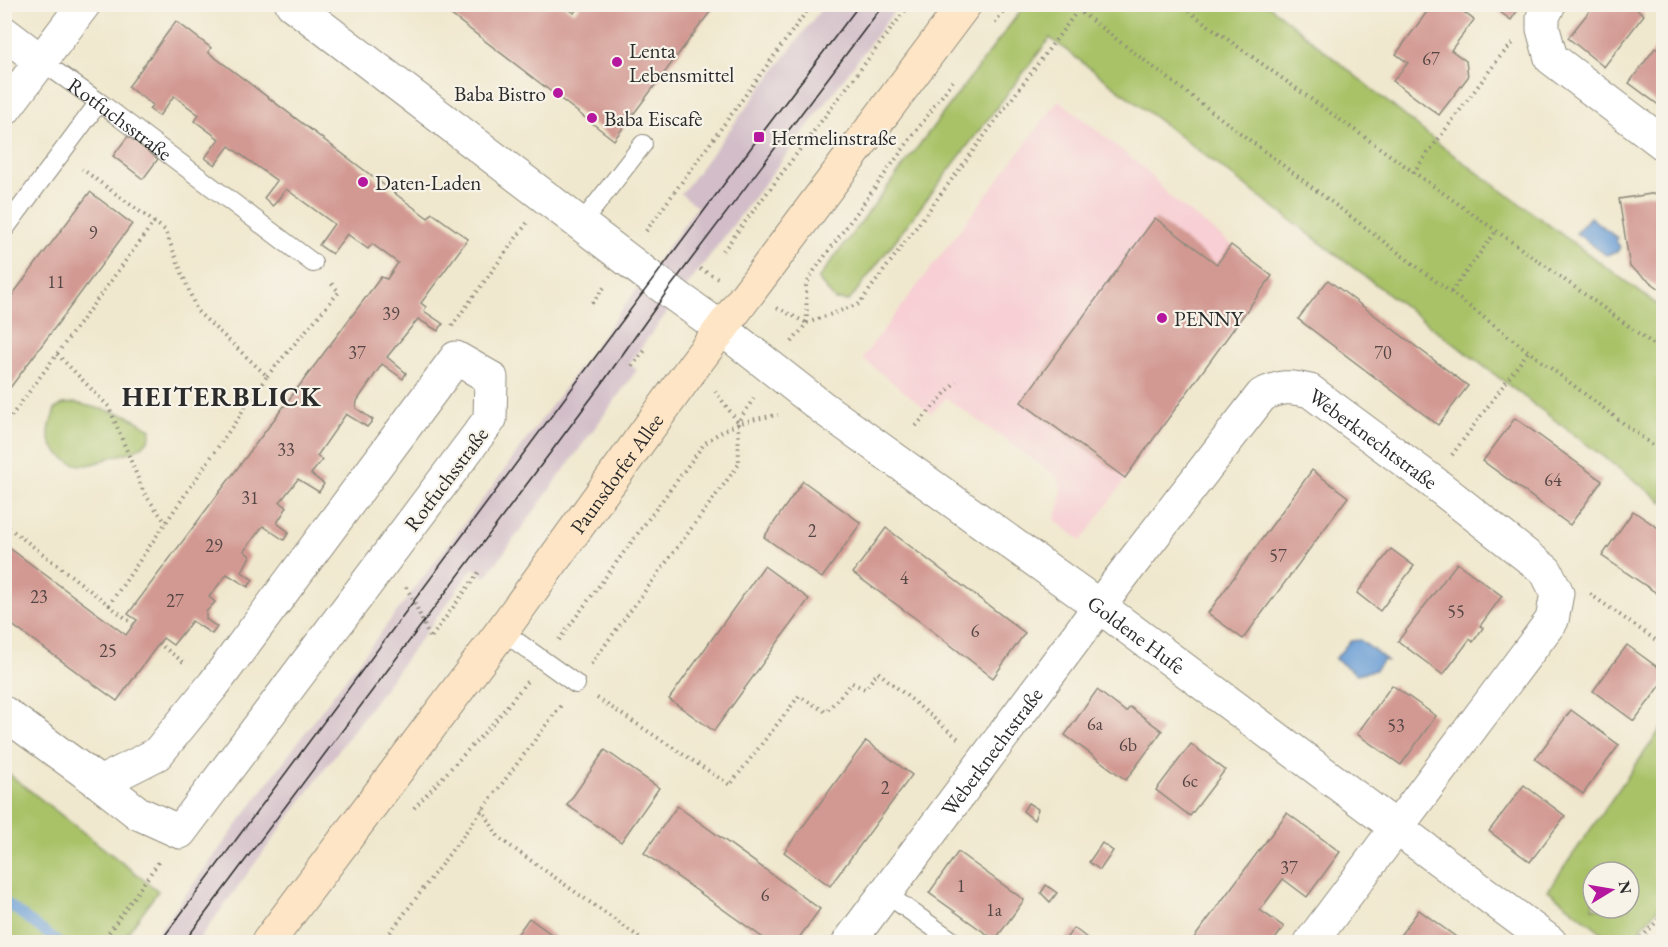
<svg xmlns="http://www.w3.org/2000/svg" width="1668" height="947" font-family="'EB Garamond',serif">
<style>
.built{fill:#f7cfd4}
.industrial{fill:#d2bdc8}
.green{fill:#a9c268;stroke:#6a764a;stroke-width:1.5;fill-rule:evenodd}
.water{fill:#699dd5;stroke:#4a6480;stroke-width:1.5}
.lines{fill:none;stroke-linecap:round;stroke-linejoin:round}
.stream{stroke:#699dd5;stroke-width:10}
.building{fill:#d29992}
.lane-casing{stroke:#8e8a7c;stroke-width:20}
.street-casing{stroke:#8e8a7c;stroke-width:35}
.secondary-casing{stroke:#8e8a7c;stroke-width:35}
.path{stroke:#8e8a7c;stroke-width:4;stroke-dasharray:1.5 4.5;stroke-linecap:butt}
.lane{stroke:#fff;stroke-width:18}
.street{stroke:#fff;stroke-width:33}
.secondary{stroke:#fde5c5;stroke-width:33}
.tram{stroke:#2b2b2b;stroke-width:1.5}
.poi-dot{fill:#b5179e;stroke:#f7f3e8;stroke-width:2}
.labels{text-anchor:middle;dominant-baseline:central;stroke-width:4.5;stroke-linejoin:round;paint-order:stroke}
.number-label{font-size:18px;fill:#554645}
.poi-label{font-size:21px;fill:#2b2b2b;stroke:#f7f3e8;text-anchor:start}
.street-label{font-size:21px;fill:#2b2b2b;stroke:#f7f3e8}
.district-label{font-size:27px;font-weight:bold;letter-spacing:1.5px;fill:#2b2b2b;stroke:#f7f3e8}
</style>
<rect width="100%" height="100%" fill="#f7f3e8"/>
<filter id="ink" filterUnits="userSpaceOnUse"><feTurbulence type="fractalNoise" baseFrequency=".0167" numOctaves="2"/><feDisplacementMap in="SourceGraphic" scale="12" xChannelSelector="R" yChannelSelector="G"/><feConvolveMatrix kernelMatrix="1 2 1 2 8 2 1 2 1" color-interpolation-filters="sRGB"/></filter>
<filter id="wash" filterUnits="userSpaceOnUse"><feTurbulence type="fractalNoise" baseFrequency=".008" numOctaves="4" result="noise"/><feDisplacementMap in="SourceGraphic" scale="24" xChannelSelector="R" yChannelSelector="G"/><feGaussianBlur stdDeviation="1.35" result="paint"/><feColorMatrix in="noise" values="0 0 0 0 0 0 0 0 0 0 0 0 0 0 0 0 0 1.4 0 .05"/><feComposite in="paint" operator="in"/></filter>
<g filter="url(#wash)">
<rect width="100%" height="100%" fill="#f0e8ce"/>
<path class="built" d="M 1059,100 L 1145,169 L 1170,197 L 1272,276 L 1081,541 L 1055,520 L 1061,499 L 1061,487 L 1058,477 L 946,398 L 931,413 L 862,358 Z"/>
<path class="industrial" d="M 824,5 L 899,5 L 629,363 L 637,370 L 486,577 L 473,568 L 197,942 L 151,942 L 315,719 L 486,495 L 697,207 L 681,194 Z"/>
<g class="green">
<path d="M 1025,5 L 1268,5 L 1443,147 L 1663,309 L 1663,502 L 1050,38 L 849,301 L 835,300 L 818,279 Z"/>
<path d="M 76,403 L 126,415 L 151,429 C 151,435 149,441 144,445 C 135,452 120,455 109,458 C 101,461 91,466 82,465 C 68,464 51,451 49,436 C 48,427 53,418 55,409 L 63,404 Z"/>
<path d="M 1663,726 L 1663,903 L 1633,937 L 1614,942 L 1548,890 ZM 1593,872 L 1629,872 L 1629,908 L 1593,908 Z"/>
<path d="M 5,771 L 158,891 L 121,942 L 5,942 Z"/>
</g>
<g class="water">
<path d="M 1590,217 L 1617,238 L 1616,241 L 1620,247 L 1617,252 L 1606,255 L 1576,233 Z"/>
<path d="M 1360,640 L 1388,661 L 1383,660 L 1375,670 L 1357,674 L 1335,659 L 1350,641 Z"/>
</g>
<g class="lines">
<path class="stream" d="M 4,901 L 58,942"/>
</g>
<g id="blocks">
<g class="building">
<path d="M 437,4 L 562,4 L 574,13 L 581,4 L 716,4 L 614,140 Z"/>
<path d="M 1489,4 L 1522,4 L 1511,20 Z"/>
<path d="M 1595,4 L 1630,4 L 1644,15 L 1604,67 L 1568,38 Z"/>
<path d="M 1432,5 L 1454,5 L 1474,20 L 1451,50 L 1466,61 L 1468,77 L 1439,115 L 1393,81 L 1408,63 L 1396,54 Z"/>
<path d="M 176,21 L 211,48 L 208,52 L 405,201 L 428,218 L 432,213 L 468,239 L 421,303 L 426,307 L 424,311 L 443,324 L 438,331 L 418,319 L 387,357 L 406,373 L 403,379 L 382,364 L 357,401 L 356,408 L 373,420 L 367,427 L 346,414 L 317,456 L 322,460 L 311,474 L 324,484 L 319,492 L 298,479 L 280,502 L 287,507 L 277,523 L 289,532 L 284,540 L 263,526 L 244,551 L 250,556 L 242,572 L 253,580 L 248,587 L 227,574 L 209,597 L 215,602 L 206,612 L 206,619 L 217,627 L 212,634 L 192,621 L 173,645 L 163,638 L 117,701 L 4,619 L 4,544 L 126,635 L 137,620 L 128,614 L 381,277 L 387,279 L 398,263 L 372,244 L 368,249 L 347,234 L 332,254 L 319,245 L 334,224 L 286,189 L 273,206 L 264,198 L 277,181 L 229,146 L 215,165 L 205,158 L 219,139 L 195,121 L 199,115 L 174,96 L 159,116 L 149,109 L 153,105 L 128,87 Z"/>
<path d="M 1655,48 L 1664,54 L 1664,109 L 1629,83 Z"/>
<path d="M 128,136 L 158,159 L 143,179 L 113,156 Z"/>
<path d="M 90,192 L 132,224 L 4,396 L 4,306 Z"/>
<path d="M 1664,192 L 1664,292 L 1630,267 L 1619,199 Z"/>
<path d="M 1155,218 L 1217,264 L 1231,245 L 1272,276 L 1125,478 L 1021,402 Z"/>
<path d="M 1328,280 L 1468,386 L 1438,425 L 1298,319 Z"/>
<path d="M 1515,418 L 1602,481 L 1570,525 L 1483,461 Z"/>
<path d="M 1312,470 L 1348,497 L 1243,639 L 1208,613 Z"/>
<path d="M 803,481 L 861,523 L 822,578 L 764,537 Z"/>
<path d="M 1633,511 L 1664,532 L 1664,598 L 1602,556 Z"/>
<path d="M 886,528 L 1025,633 L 993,678 L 926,626 L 853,573 Z"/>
<path d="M 1391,549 L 1414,566 L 1380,611 L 1357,593 Z"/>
<path d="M 1457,563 L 1502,596 L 1480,626 L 1483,628 L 1473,642 L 1470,639 L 1443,675 L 1398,641 Z"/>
<path d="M 764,566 L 809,599 L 714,731 L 669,699 Z"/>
<path d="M 1627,645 L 1664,672 L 1664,681 L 1634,721 L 1593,691 Z"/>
<path d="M 1392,685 L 1436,716 L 1401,765 L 1357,734 Z"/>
<path d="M 1097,690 L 1126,712 L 1130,707 L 1162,731 L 1126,780 L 1065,735 Z"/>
<path d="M 1571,710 L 1619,745 L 1583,794 L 1535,759 Z"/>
<path d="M 866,741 L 912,775 L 830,886 L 784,852 Z"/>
<path d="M 1191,744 L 1225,770 L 1190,816 L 1156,790 Z"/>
<path d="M 605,750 L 659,788 L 621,842 L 567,805 Z"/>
<path d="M 1524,785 L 1565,816 L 1530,862 L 1489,831 Z"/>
<path d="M 1028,803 L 1038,809 L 1034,820 L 1023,811 Z"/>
<path d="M 677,806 L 820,909 L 796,942 L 769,942 L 644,853 Z"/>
<path d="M 1287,813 L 1340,852 L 1307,897 L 1283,879 L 1260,910 L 1284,927 L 1273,942 L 1191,942 Z"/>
<path d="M 1102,843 L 1113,851 L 1100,870 L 1089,862 Z"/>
<path d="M 958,852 L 1024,900 L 995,940 L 929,893 Z"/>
<path d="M 1046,885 L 1057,893 L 1050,902 L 1041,893 Z"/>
<path d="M 1419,910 L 1463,942 L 1395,942 Z"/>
<path d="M 529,918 L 562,942 L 512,942 Z"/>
<path d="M 1074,928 L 1092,942 L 1063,942 Z"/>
</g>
</g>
</g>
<g filter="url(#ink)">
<use href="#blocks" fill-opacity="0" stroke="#8e8a7c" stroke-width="1.5"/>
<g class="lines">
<defs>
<g id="lane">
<path id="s1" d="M 41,61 L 99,102 L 313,263"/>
<path d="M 581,224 L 643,144"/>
<path d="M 4,230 L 99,102"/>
<path d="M 502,631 L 576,684"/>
<path d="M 885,893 L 954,942"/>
</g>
<g id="street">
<path id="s2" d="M 292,4 L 654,280 L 722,329 L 823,408 L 1099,606 L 1550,942"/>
<path d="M 1549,4 L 1543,17 L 1543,29 L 1551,58 L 1664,144"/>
<path d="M 4,33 L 41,61"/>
<path d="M 4,110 L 84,4"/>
<path d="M 4,713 L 100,783 L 157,754 L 214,684 L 456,358 L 491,378 L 490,419 L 180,832 L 138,813 L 100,783"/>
<path id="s3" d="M 849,942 L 1119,580 L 1262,395 C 1281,386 1290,386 1310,391 L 1433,482 L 1546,571 L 1557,593 L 1552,620 L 1311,942"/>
</g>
<g id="secondary">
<path id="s4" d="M 268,942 L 502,631 L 695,364 L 965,4"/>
</g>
</defs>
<use href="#lane" class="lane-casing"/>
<use href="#street" class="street-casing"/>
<use href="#secondary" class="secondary-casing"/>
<g class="path">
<path d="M 1082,4 L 1078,10 L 1664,454"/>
<path d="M 1179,4 C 1340,121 1503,234 1664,352"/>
<path d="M 995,23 L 1009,4"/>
<path d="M 1413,173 L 1499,58 L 1513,43"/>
<path d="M 646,231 L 812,4"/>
<path d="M 723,251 L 910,4"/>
<path d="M 700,269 L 720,279"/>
<path d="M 1451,292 L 1497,230"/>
<path d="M 592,303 L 606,285"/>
<path d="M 777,308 L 807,323"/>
<path d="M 807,323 L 806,285 L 814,271 L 955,78"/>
<path d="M 452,326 L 527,223"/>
<path d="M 792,342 L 807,323 L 859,304 L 1078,10"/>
<path d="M 57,354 L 109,407 L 144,493 L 166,523"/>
<path d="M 632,366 L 647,348"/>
<path d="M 267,376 L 339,292 L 329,281"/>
<path d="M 715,391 L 738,422"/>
<path d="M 4,426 L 154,222"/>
<path d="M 916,426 L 956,381"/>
<path d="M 1452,455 L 1528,352"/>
<path d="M 4,524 L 109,605 L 267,376 L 197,311 L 165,230 L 82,169"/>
<path d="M 406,587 L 414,601 L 430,639 L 479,572"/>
<path d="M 1590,594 L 1664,646"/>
<path d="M 109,605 L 133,624"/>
<path d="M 559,640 L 704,444 C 729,424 747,420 778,415"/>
<path d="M 158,643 L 186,664"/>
<path d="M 591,664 L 739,464 L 738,422 L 756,395"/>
<path d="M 597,698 L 730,785 L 799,696 L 826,712 L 852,683 L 865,689 L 878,672 L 960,740"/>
<path d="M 414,808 L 496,720 L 529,679"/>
<path d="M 482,809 L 499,838 L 646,942"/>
<path d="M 102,942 L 160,860"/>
<path d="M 383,942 L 562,704"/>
<path d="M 1637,942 L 1664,914"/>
</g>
<use href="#lane" class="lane"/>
<use href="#street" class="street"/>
<use href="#secondary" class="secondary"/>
<g class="tram">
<path d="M 160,942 L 759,137 L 860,4"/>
<path d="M 184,942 L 601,385 L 668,290 L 884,4"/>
</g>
</g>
</g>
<g class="poi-dot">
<circle cx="617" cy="62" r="6"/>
<circle cx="558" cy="93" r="6"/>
<circle cx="592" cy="118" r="6"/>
<rect x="753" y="131" width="12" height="12" rx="3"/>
<circle cx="363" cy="182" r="6"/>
<circle cx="1162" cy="318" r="6"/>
</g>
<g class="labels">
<g class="number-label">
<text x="1431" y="58">67</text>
<text x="93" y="232">9</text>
<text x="56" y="281">11</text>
<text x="391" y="313">39</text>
<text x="357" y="352">37</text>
<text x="1383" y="352">70</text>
<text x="286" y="449">33</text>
<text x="1553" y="479">64</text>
<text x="250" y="497">31</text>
<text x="812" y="530">2</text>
<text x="214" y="545">29</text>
<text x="1278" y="555">57</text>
<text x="904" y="577">4</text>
<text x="39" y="596">23</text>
<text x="175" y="600">27</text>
<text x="1456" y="611">55</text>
<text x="975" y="630">6</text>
<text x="108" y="650">25</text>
<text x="1095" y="723">6a</text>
<text x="1396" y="725">53</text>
<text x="1128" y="744">6b</text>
<text x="1190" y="780">6c</text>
<text x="885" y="787">2</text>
<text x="1289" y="867">37</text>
<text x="961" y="885">1</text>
<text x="765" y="894">6</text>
<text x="994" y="909">1a</text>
</g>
<g class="poi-label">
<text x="629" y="50">Lenta<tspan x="629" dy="24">Lebensmittel</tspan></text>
<text x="546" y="93" text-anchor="end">Baba Bistro</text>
<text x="604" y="118">Baba Eiscafè</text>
<text x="771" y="137">Hermelinstraße</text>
<text x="375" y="182">Daten-Laden</text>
<text x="1174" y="318">PENNY</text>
</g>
<g class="street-label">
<text stroke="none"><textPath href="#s1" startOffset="98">Rotfuchsstraße</textPath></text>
<text stroke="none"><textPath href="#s3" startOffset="814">Weberknechtstraße</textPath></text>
<text stroke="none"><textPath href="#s4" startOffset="584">Paunsdorfer Allee</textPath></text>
<text transform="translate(446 479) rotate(-53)">Rotfuchsstraße</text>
<text stroke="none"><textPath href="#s2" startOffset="1054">Goldene Hufe</textPath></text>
<text stroke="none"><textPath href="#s3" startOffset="238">Weberknechtstraße</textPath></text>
</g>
<g class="district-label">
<text x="222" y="396">HEITERBLICK</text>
</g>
</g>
<rect width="1668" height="947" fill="none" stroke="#f7f3e8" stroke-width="24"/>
<g transform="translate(1611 890) rotate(79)"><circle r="28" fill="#f7f3e8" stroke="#a5a39c" stroke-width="1.5"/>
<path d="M0-4.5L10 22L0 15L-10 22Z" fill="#b5179e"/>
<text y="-9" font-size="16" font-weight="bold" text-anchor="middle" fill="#2b2b2b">N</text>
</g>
</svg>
